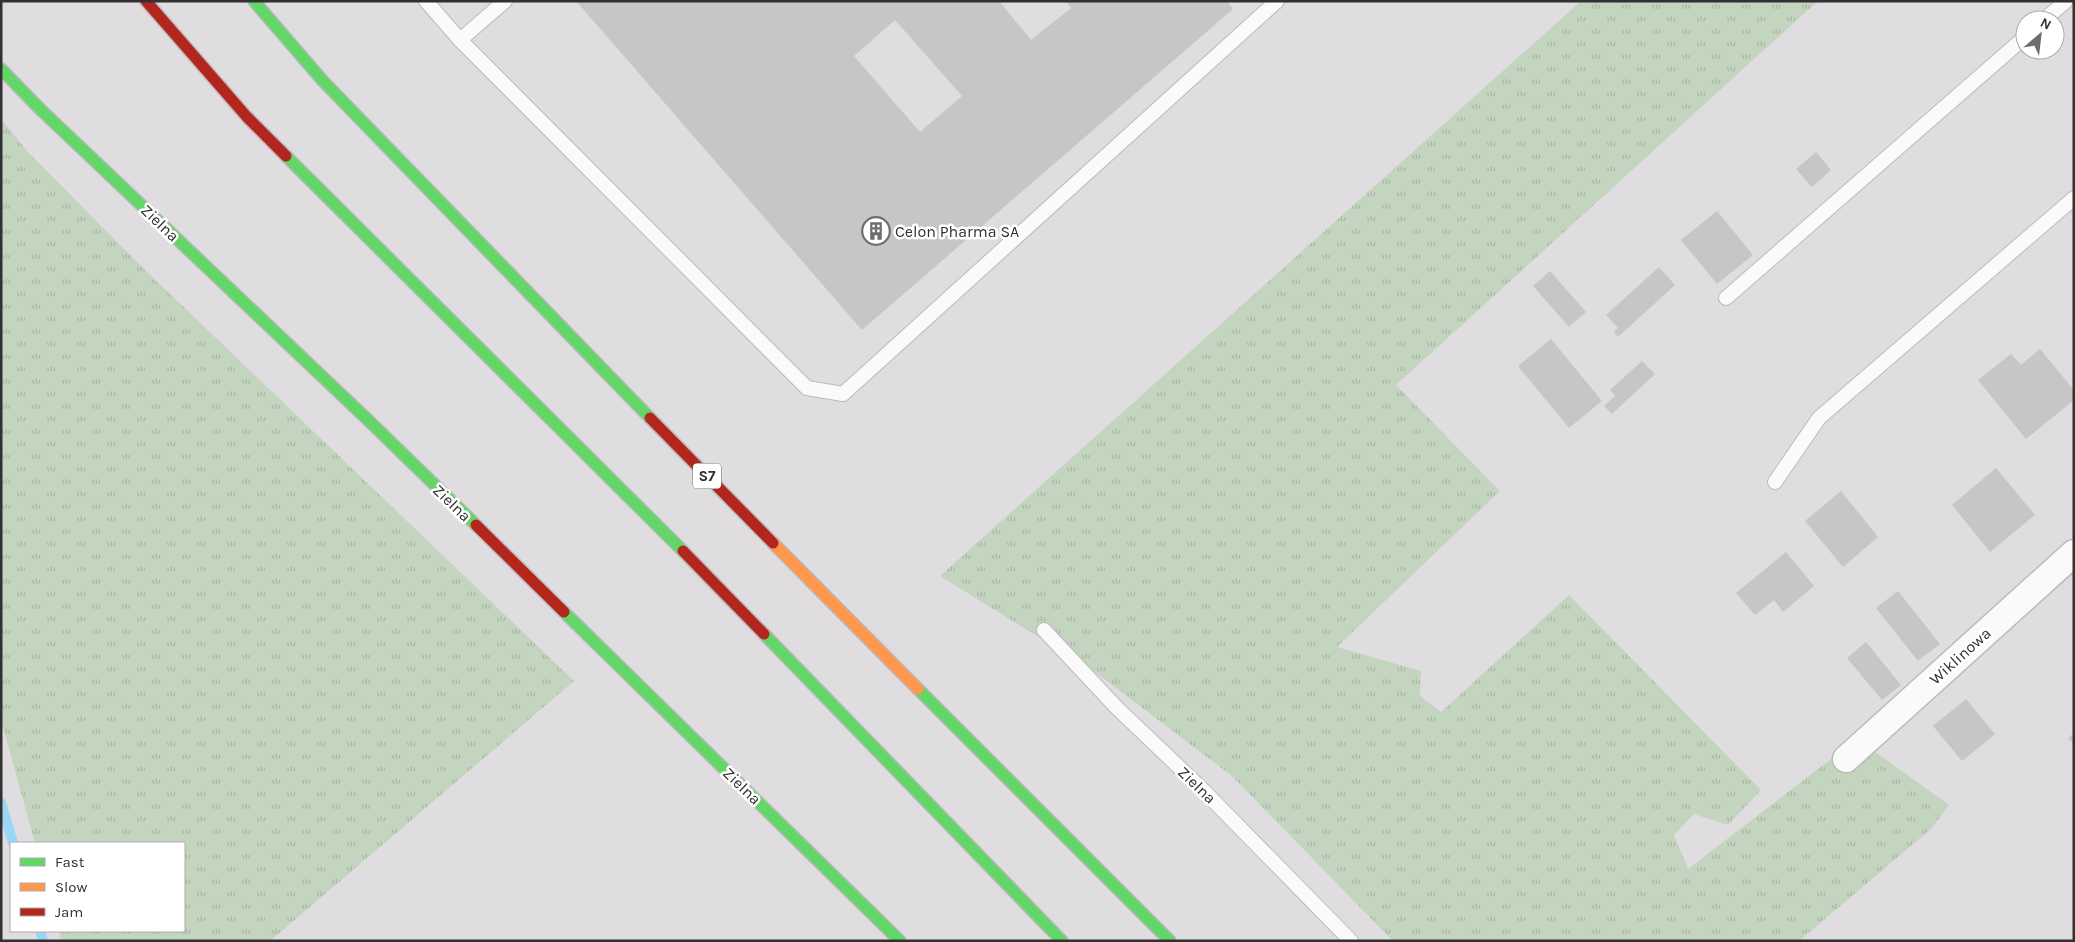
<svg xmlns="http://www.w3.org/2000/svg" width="2075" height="942" font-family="Karla,sans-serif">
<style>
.grass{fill:url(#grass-tufts)}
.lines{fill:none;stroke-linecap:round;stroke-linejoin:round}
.stream{stroke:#9bd6f6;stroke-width:10}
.building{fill:#c7c5c6;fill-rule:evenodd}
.lane-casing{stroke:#bcbabc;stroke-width:16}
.street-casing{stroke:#bcbabc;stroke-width:29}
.fast-casing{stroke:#bcbabc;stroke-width:14}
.slow-casing{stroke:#bcbabc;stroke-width:14}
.jam-casing{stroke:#bcbabc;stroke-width:14}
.lane{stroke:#fafafa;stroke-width:14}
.street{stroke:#fafafa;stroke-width:26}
.fast{stroke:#63d668;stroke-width:11}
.slow{stroke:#ff974d;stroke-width:11}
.jam{stroke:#b3261e;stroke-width:11}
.labels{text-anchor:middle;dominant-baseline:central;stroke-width:5;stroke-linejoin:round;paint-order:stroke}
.shield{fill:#fff;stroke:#706e70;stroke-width:1}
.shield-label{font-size:15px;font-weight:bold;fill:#323032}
.street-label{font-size:16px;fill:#323032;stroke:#fff}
.poi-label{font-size:16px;fill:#323032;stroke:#fff;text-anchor:start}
</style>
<defs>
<pattern id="grass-tufts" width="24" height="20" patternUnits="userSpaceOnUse" patternTransform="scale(1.25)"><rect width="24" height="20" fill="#c4d5bf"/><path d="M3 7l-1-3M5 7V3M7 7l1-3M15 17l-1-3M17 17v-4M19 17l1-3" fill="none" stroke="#a9b7a5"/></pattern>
</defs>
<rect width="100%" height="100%" fill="#e0dde0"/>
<g class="grass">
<path d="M 1581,1 L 1818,1 L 1396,385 L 1500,491 L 1337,647 L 1421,671 L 1420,696 L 1441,712 L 1569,595 L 1761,790 L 1728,825 L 1694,814 L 1674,835 L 1688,869 L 1857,739 L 1949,805 L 1932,828 L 1799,941 L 1393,941 L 1232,776 L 1095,672 L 940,576 Z"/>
<path d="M 1,119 L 28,152 L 145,270 L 574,681 L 270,941 L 61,941 L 59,931 L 184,931 L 184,843 L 35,843 L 1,720 Z"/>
</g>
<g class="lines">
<g class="stream">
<path d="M 1,803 L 13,843"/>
<path d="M 40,931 L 43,941"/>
</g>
</g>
<g class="building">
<path d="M 576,1 L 999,1 L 1031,40 L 1071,8 L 1066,1 L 1227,1 L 1233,9 L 862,330 ZM 895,20 L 962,96 L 920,132 L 854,56 Z"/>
<path d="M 1816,152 L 1831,170 L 1812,187 L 1796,169 Z"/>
<path d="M 1717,211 L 1753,255 L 1717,284 L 1681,240 Z"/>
<path d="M 1659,267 L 1675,285 L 1618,337 L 1614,332 L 1618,328 L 1606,315 Z"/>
<path d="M 1550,271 L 1586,312 L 1569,327 L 1533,286 Z"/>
<path d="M 1551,339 L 1602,401 L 1569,428 L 1518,366 Z"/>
<path d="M 2040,349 L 2074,390 L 2074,400 L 2026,439 L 1978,380 L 2011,354 L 2021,365 Z"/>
<path d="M 1642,361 L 1655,374 L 1612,414 L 1604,406 L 1615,396 L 1610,390 Z"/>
<path d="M 1996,468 L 2035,515 L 1990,552 L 1952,505 Z"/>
<path d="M 1841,491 L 1878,537 L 1843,567 L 1805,521 Z"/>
<path d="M 1786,552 L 1814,586 L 1783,612 L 1774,600 L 1755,615 L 1736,593 Z"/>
<path d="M 1898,591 L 1940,644 L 1918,661 L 1876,608 Z"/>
<path d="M 1866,642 L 1901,685 L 1882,700 L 1847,658 Z"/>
<path d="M 1966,699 L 1995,734 L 1962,761 L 1933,726 Z"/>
<path d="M 2074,733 L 2074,744 L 2068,738 Z"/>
</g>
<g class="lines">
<defs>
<g id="lane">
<path d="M 426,1 L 460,40 L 505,1"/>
<path d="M 2044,20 L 2066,1"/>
<path d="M 460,40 L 807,388 L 843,394 L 1277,1"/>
<path d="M 1726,298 L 2025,37"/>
<path d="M 1775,482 L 1819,418 L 2074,198"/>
<path d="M 1044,630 L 1116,707 L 1202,789 L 1351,941"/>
</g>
<path id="street" d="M 1846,759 L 2074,553"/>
<g id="fast">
<path d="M 254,1 L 323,81 L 650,418"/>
<path d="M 1,69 L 40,109 L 368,420 L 476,525"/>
<path d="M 286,156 L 683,551"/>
<path d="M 564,612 L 900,941"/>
<path d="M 764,634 L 1062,941"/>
<path d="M 918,689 L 1170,941"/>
</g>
<path id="slow" d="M 773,543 L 918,689"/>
<g id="jam">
<path d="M 146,1 L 247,117 L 286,156"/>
<path d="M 650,418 L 773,543"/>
<path d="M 476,525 L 564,612"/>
<path d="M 683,551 L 764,634"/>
</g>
</defs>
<use href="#lane" class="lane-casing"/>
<use href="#street" class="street-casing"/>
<use href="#fast" class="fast-casing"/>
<use href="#slow" class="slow-casing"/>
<use href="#jam" class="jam-casing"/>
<use href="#lane" class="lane"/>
<use href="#street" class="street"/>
<use href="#fast" class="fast"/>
<use href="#slow" class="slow"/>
<use href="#jam" class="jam"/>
</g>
<defs>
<symbol id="building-ring" viewBox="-11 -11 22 22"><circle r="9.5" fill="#fff" stroke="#6f6d6f" stroke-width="1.5"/><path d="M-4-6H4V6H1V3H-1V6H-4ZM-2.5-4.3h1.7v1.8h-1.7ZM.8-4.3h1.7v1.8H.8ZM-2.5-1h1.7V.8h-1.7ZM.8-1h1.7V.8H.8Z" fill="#6f6d6f"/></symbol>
</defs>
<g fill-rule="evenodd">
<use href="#building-ring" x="860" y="215" width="32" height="32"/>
</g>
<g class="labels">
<rect class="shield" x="693" y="463.5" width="28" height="25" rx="4"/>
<g class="shield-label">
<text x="707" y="476">S7</text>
</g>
<g class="street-label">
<text transform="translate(160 223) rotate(44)">Zielna</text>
<text transform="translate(452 503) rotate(44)">Zielna</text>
<text transform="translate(1960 656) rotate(-42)">Wiklinowa</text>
<text transform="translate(1197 785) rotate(44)">Zielna</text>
<text transform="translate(742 786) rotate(44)">Zielna</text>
</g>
<g class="poi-label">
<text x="895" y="231">Celon Pharma SA</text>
</g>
</g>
<rect width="2075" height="942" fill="none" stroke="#323032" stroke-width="5"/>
<rect x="10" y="842" width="175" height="90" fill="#ffffff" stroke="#adacad"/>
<rect x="20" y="858" width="25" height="8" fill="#63d668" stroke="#adacad"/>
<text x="55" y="867" font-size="15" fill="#323032">Fast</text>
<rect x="20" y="883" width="25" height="8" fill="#ff974d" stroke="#adacad"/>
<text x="55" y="892" font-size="15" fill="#323032">Slow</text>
<rect x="20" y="908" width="25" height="8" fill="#b3261e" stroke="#adacad"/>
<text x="55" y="917" font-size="15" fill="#323032">Jam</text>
<g transform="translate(2040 35) rotate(28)"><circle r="24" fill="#ffffff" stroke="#adacad"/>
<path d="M0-4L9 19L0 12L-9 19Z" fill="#6f6d6f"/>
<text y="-8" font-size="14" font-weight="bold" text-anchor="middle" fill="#323032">N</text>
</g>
</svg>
